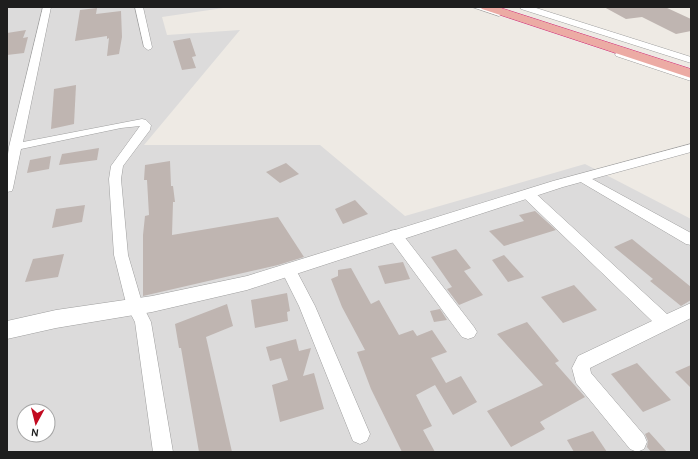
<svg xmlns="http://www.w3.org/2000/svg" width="698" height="459" font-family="Karla,sans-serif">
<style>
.residential{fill:#dcdbdb;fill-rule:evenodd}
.building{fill:#bfb5b1}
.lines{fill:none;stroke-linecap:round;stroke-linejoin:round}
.minor-casing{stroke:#9f9f9f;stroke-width:1}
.tertiary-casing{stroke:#9f9f9f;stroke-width:1}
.trunk-casing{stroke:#d12c79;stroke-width:1}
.minor{fill:#fff;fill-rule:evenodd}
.tertiary{fill:#fff;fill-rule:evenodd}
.trunk{fill:#ecaba4;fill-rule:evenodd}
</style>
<rect width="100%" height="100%" fill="#eeeae4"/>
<path class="residential" d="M 7,7 L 230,7 L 162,17 L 167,35 L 240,30 L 144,145 L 320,145 L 405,216 L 585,164 L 691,219 L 691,452 L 7,452 ZM 24,411 L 48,411 L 48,435 L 24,435 Z"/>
<g class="building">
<path d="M 604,7 L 665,7 L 691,19 L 691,31 L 676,34 L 642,17 L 626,19 Z"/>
<path d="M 97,8 L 96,14 L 121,11 L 122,37 L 119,54 L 107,56 L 109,38 L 107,39 L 107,36 L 75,41 L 80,10 Z"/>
<path d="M 26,30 L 23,38 L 28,37 L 24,53 L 7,55 L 7,33 Z"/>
<path d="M 190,38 L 196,56 L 192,57 L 196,68 L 182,70 L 173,41 Z"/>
<path d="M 76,85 L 74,124 L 51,129 L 54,89 Z"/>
<path d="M 99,148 L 97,160 L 59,165 L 62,154 Z"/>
<path d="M 51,156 L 49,169 L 27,173 L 30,160 Z"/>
<path d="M 170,161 L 171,186 L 173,186 L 175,202 L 173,202 L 172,235 L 278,217 L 304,257 L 278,265 L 143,296 L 143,235 L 145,216 L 149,215 L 147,180 L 144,180 L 145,165 Z"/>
<path d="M 286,163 L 299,174 L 280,183 L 266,172 Z"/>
<path d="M 355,200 L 368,214 L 343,224 L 335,209 Z"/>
<path d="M 85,205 L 82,222 L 52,228 L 56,209 Z"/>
<path d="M 535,211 L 556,230 L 504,246 L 489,231 L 524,221 L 519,215 Z"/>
<path d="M 632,239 L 691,287 L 691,300 L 681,306 L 650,281 L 653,279 L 614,247 Z"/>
<path d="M 456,249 L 471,268 L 464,271 L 483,295 L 459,305 L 447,289 L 452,287 L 431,257 Z"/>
<path d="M 64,254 L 58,277 L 25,282 L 33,259 Z"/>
<path d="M 504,255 L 524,277 L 508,282 L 492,260 Z"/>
<path d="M 403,262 L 410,279 L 385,284 L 378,266 Z"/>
<path d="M 351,268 L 371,304 L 379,300 L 399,335 L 413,330 L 417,336 L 432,330 L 447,352 L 431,358 L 446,383 L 461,376 L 477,402 L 453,415 L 435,385 L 416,395 L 432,426 L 423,430 L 435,452 L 402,452 L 371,389 L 357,352 L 365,350 L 342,307 L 331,279 L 338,276 L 338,270 Z"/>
<path d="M 574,285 L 597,310 L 563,323 L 541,297 Z"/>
<path d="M 287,293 L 290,311 L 287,312 L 288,321 L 255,328 L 251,300 Z"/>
<path d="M 227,304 L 233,326 L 206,337 L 232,452 L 199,452 L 181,348 L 179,348 L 175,324 Z"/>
<path d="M 440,309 L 447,320 L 434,322 L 430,311 Z"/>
<path d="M 527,322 L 559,361 L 555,363 L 585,397 L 540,422 L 545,429 L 511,447 L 487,411 L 543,385 L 497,334 Z"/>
<path d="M 296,339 L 299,351 L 311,348 L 303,376 L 314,373 L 324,409 L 280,422 L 272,385 L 288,380 L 281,358 L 270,361 L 266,347 Z"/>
<path d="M 637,363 L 671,400 L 643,412 L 611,374 Z"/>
<path d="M 691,365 L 691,388 L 675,372 Z"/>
<path d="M 593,431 L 607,452 L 574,452 L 567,440 Z"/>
<path d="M 649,432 L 667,452 L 651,452 L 647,447 L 648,441 L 645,434 Z"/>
</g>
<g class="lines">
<defs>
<g id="minor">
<path d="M 43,7 L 51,7 L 23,142 L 142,119 L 146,120 L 151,125 L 150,130 L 123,166 L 121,179 L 128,255 L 143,306 L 151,322 L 173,452 L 153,452 L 135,322 L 127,307 L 114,255 L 109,179 L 111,166 L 140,126 L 121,128 L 21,149 L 13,188 L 12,191 L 7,192 L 7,161 L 9,147 Z"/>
<path d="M 135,7 L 143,7 L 152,47 L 151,49 L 148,50 L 144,47 Z"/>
<path d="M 472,7 L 484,7 L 503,14 L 499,16 Z"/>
<path d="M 619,51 L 691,75 L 691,81 L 616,56 L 615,54 Z"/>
<path d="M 583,174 L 691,233 L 691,245 L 686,244 L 579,181 L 577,178 L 579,175 Z"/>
<path d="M 528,190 L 533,191 L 667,314 L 691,303 L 691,318 L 590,368 L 591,373 L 644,435 L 647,442 L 644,449 L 637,452 L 630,449 L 576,383 L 572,368 L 578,356 L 652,321 L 523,197 L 522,194 L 523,191 Z"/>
<path d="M 395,230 L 400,231 L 474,327 L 477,332 L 474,337 L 468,339 L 462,337 L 390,239 L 388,235 L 390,231 Z"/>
<path d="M 289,264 L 294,266 L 315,306 L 370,434 L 367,441 L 360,444 L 353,441 L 299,306 L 281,270 L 284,266 Z"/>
</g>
<g id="tertiary">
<path d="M 520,7 L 533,7 L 691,57 L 691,63 L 521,9 Z"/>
<path d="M 691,144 L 691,152 L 563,187 L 247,290 L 152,312 L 56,328 L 7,339 L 7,321 L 56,310 L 152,296 L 247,276 L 553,181 Z"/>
</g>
<path id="trunk" d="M 480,7 L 498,7 L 691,69 L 691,78 L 482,9 Z"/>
</defs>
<use href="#minor" class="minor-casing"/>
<use href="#tertiary" class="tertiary-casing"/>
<use href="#trunk" class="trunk-casing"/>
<use href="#minor" class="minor"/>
<use href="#tertiary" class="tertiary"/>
<use href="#trunk" class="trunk"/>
</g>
<rect width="698" height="459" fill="none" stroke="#1e1e1e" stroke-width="16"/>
<g transform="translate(36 423) rotate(187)"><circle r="19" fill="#ffffff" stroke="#a5a5a5"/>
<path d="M0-3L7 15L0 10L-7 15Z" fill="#c20a20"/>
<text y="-6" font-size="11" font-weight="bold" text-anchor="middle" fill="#1e1e1e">N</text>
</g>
</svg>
